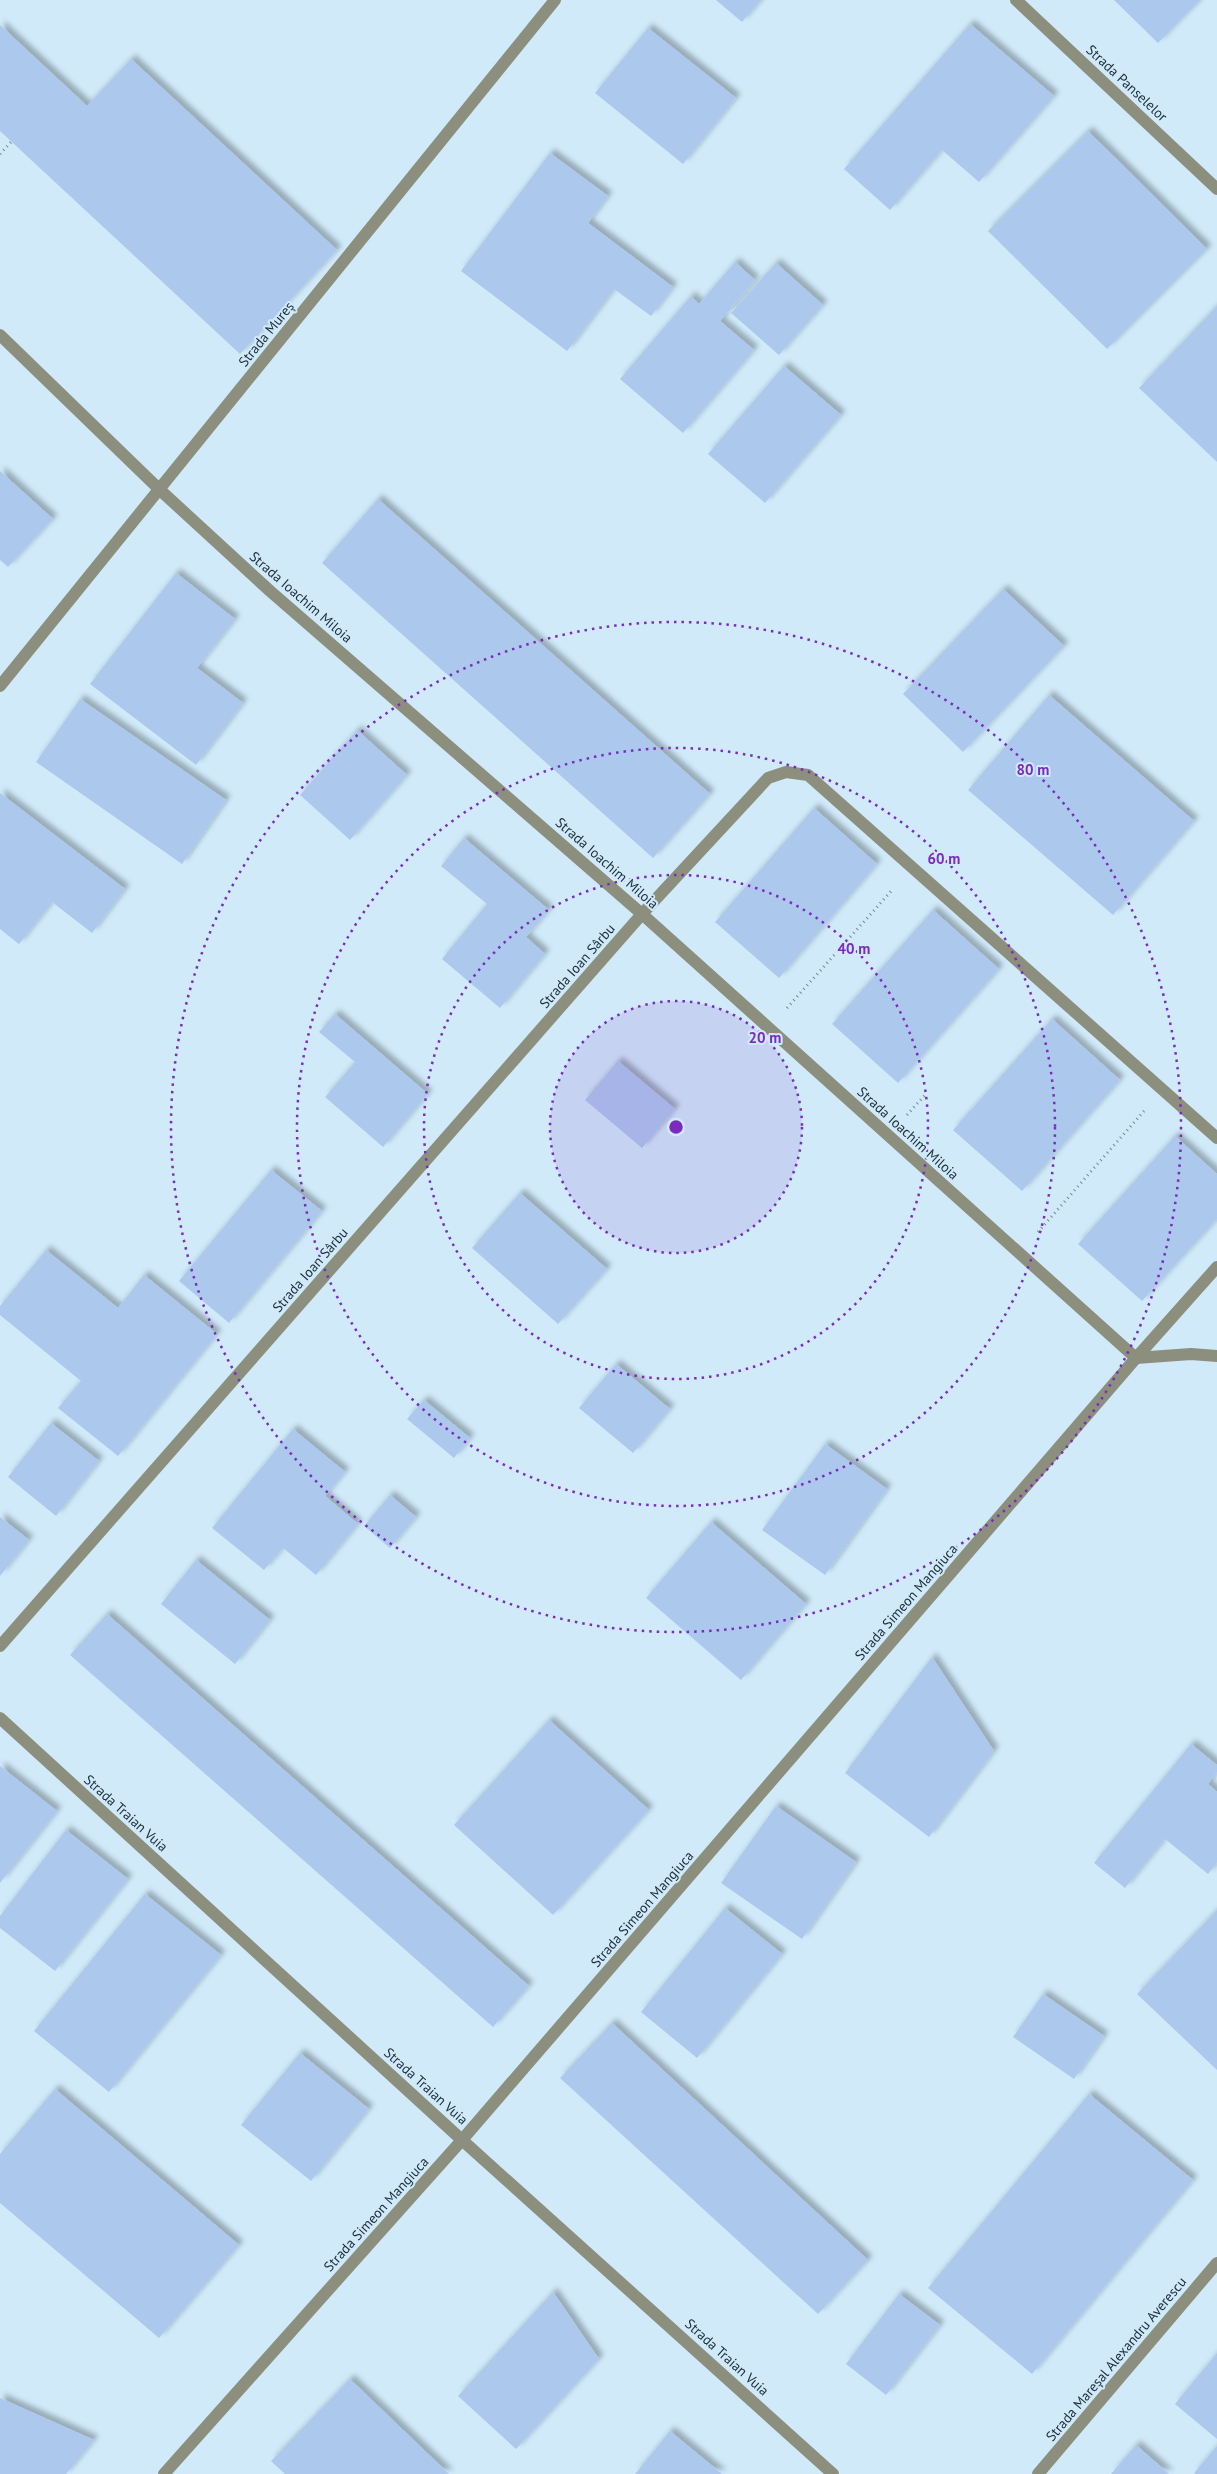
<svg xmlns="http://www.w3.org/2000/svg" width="1217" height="2474" font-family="'PT Sans',sans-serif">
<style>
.building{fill:#acc8ed;filter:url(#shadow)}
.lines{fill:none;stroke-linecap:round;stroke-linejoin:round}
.path{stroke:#748a97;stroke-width:3;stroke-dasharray:1 4;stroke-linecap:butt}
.minor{stroke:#8c8f7d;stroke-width:12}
.ring{fill:none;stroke:#7b2cbf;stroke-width:2.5;stroke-dasharray:2.5 5}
.labels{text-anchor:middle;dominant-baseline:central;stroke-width:4;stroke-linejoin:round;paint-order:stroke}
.street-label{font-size:14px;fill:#1c2d38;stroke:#d0eafa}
.centre{fill:#7b2cbf;stroke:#d0eafa;stroke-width:2.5}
.ring-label{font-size:15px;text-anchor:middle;font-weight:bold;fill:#7b2cbf;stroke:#d0eafa;stroke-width:4;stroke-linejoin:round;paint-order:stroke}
</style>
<defs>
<filter id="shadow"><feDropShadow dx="4.5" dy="-4.5" stdDeviation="2.5" flood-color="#0004"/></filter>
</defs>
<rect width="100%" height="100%" fill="#d0eafa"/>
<g class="building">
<path d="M 716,0 L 761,0 L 742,22 Z"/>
<path d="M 1114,0 L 1200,0 L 1158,43 Z"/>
<path d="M 970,24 L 1054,96 L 979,182 L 942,150 L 890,210 L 844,169 Z"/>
<path d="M 0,25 L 87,106 L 131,59 L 337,250 L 240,354 L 0,131 Z"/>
<path d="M 648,28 L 736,98 L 683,164 L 595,93 Z"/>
<path d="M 1088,131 L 1207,249 L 1107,349 L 988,231 Z"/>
<path d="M 550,153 L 608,196 L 588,223 L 673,287 L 651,316 L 614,289 L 567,351 L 461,271 Z"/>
<path d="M 735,262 L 755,280 L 720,321 L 754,350 L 683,433 L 620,379 L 691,296 L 699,304 Z"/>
<path d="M 776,263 L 823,305 L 779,355 L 731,313 Z"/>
<path d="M 1217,306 L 1217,462 L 1139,388 Z"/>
<path d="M 784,366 L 841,415 L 765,503 L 708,454 Z"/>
<path d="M 0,471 L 53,519 L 8,567 L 0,560 Z"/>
<path d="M 378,499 L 710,794 L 653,858 L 322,563 Z"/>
<path d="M 176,573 L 235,619 L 197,668 L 243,703 L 196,765 L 90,684 Z"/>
<path d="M 1003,589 L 1064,646 L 963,752 L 903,694 Z"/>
<path d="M 1049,695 L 1194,821 L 1113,915 L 968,790 Z"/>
<path d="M 80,699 L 226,800 L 182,864 L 36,762 Z"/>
<path d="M 357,730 L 407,775 L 350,840 L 300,795 Z"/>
<path d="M 0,793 L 125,889 L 92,933 L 52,902 L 19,944 L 0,929 Z"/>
<path d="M 814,808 L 877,864 L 779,978 L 715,922 Z"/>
<path d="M 464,838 L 549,910 L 526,937 L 545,954 L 500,1008 L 442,959 L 487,904 L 441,866 Z"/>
<path d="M 933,910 L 999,969 L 898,1083 L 832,1024 Z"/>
<path d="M 335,1014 L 428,1094 L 383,1147 L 325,1097 L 355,1062 L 319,1032 Z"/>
<path d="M 1052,1019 L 1120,1080 L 1022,1191 L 953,1130 Z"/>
<path d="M 618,1061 L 675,1109 L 642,1148 L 585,1100 Z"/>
<path d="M 1175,1136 L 1217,1174 L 1217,1219 L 1142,1301 L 1078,1244 Z"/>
<path d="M 271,1170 L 322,1211 L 229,1323 L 179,1281 Z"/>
<path d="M 520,1193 L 607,1269 L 558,1324 L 472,1248 Z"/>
<path d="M 46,1250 L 118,1308 L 144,1275 L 217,1334 L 118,1456 L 58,1408 L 81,1381 L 0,1315 L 0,1306 Z"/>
<path d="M 616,1364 L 670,1409 L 633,1453 L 579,1408 Z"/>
<path d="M 424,1400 L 470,1438 L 454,1458 L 407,1419 Z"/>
<path d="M 51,1423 L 99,1461 L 56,1516 L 8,1477 Z"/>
<path d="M 293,1429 L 345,1472 L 325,1496 L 358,1524 L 316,1575 L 283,1548 L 264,1570 L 212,1528 Z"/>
<path d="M 825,1444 L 887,1489 L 825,1575 L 762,1530 Z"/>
<path d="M 390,1495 L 416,1517 L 390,1548 L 364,1526 Z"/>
<path d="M 0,1517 L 29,1540 L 0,1576 Z"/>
<path d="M 711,1522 L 806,1604 L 741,1680 L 646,1598 Z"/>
<path d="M 196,1560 L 270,1620 L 235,1664 L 161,1604 Z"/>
<path d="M 107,1614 L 529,1986 L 493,2027 L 70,1655 Z"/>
<path d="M 932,1657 L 994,1751 L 929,1837 L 845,1773 Z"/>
<path d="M 549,1720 L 649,1810 L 553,1915 L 454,1825 Z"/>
<path d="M 1191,1744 L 1217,1765 L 1217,1772 L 1208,1784 L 1217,1792 L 1217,1862 L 1208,1874 L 1165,1839 L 1125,1888 L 1094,1863 Z"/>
<path d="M 0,1766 L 57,1811 L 0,1883 Z"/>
<path d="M 776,1806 L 856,1862 L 802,1939 L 721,1883 Z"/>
<path d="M 66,1830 L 128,1879 L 55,1971 L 0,1928 L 0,1916 Z"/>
<path d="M 145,1894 L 221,1955 L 109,2092 L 34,2031 Z"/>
<path d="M 725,1908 L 782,1954 L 697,2058 L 641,2012 Z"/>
<path d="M 1217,1910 L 1217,2070 L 1137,1994 Z"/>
<path d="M 1043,1994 L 1104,2036 L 1074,2079 L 1013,2037 Z"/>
<path d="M 612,2023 L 868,2260 L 818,2314 L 560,2078 Z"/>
<path d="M 300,2053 L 369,2109 L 311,2181 L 241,2125 Z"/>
<path d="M 55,2089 L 239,2245 L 159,2338 L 0,2203 L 0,2154 Z"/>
<path d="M 1089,2094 L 1193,2180 L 1032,2374 L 928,2288 Z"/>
<path d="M 553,2292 L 599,2359 L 516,2449 L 458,2396 Z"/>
<path d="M 899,2294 L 940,2325 L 886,2395 L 846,2364 Z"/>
<path d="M 1217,2353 L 1217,2439 L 1175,2404 Z"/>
<path d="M 350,2379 L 449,2474 L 285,2474 L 271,2461 Z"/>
<path d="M 0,2398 L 94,2440 L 66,2474 L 0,2474 Z"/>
<path d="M 670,2431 L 722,2474 L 635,2474 Z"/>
<path d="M 1136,2445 L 1169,2474 L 1111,2474 Z"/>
<path d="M 1217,2446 L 1217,2474 L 1196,2474 L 1194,2473 Z"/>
</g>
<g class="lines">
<g class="path">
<path d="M 0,154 L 11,142"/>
<path d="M 787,1008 L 893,889"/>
<path d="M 907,1115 L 925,1095"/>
<path d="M 1038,1232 L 1144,1111"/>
</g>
<g class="minor">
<path d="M 1016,0 L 1217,189"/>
<path d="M 0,335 L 160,490 L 270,591 L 642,914 L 1136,1358 L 1191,1354 L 1217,1356"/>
<path d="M 0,686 L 555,0"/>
<path d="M 0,1646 L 642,914 L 768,778 L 786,772 L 808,775 L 1217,1138"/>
<path d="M 0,1718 L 462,2140 L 833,2474"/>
<path d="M 164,2474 L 462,2140 L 1136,1358 L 1217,1267"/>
<path d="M 1038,2474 L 1217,2263"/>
</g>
</g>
<circle cx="676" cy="1127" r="126" fill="#7b2cbf" fill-opacity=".12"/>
<g class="ring">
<circle cx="676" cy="1127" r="126"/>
<circle cx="676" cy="1127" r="252"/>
<circle cx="676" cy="1127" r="379"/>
<circle cx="676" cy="1127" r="505"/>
</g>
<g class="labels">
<g class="street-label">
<text transform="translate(1127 83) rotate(43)">Strada Panselelor</text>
<text transform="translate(266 334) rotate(-51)">Strada Mureș</text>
<text transform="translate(301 597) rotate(41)">Strada Ioachim Miloia</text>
<text transform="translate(607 863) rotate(41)">Strada Ioachim Miloia</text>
<text transform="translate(577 966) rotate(-49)">Strada Ioan Sârbu</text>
<text transform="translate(908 1133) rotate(42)">Strada Ioachim Miloia</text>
<text transform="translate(310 1270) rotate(-49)">Strada Ioan Sârbu</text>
<text transform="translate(906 1602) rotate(-49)">Strada Simeon Mangiuca</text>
<text transform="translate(126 1813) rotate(42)">Strada Traian Vuia</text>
<text transform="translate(642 1909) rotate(-49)">Strada Simeon Mangiuca</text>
<text transform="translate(426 2086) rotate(42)">Strada Traian Vuia</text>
<text transform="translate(376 2214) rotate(-48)">Strada Simeon Mangiuca</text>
<text transform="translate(727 2357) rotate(42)">Strada Traian Vuia</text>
<text transform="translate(1116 2359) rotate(-50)">Strada Mareșal Alexandru Averescu</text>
</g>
</g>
<circle cx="676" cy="1127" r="8" class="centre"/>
<g class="ring-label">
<text x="1033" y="775">80 m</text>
<text x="944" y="864">60 m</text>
<text x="854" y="954">40 m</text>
<text x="765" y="1043">20 m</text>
</g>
</svg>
